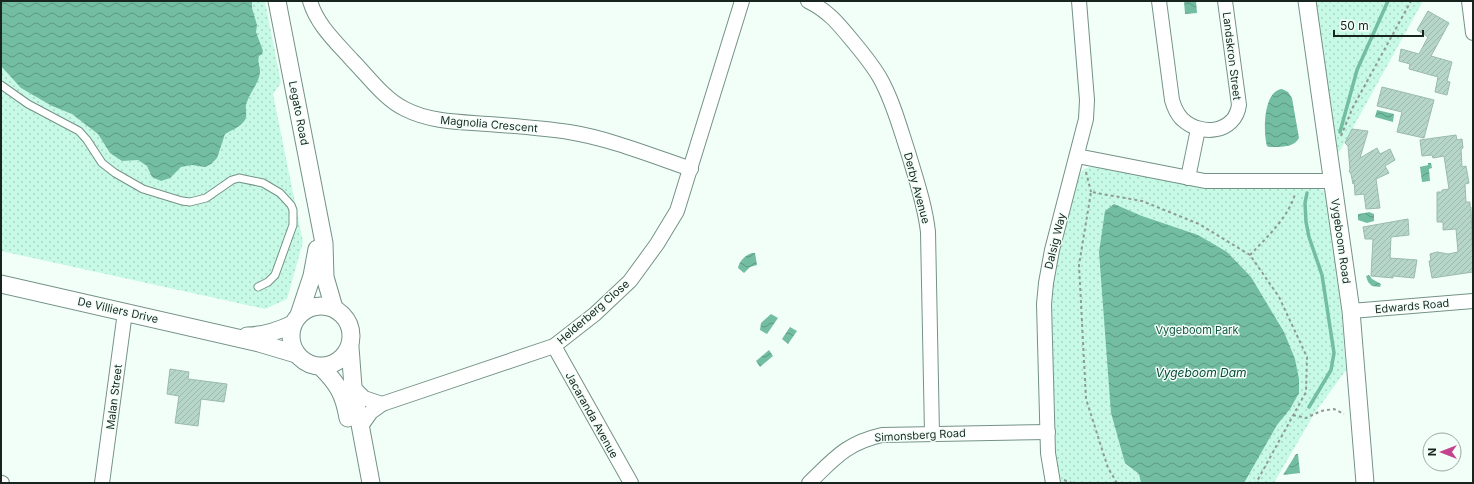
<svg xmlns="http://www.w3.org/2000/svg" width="1474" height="484" font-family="Inter,sans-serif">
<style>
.grass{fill:url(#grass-dots)}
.water{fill:url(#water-waves)}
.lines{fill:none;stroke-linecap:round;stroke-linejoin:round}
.stream{stroke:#73bda3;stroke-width:3.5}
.building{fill:url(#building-hatch);stroke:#9bbaae}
.service-casing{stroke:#749287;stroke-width:9}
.minor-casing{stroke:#749287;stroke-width:16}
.tertiary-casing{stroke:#749287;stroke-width:19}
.path{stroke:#8e9a95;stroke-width:2;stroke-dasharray:3 3;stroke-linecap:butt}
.service{stroke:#fff;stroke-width:7}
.minor{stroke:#fff;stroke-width:14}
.tertiary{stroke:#fff;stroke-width:17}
.labels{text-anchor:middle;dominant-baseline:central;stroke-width:3;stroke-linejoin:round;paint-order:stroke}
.street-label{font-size:11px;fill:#182420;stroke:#f2fff9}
.park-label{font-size:11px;fill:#185543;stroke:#f2fff9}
.water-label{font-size:12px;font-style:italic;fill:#094a39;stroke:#f2fff9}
</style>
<defs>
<pattern id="grass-dots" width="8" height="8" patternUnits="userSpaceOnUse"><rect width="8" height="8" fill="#c7fae6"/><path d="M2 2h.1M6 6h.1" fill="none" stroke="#aad6c5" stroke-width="1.8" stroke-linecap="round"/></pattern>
<pattern id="water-waves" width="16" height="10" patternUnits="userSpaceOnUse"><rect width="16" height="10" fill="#73bda3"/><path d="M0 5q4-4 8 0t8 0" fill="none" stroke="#5d9984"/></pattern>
<pattern id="building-hatch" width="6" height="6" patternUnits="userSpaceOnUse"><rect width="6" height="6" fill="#b7d6ca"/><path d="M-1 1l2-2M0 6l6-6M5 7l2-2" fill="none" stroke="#9db8ad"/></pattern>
</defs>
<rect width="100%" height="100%" fill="#f2fff9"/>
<g class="grass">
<path d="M 1,1 L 265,1 L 281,83 L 273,94 L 303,242 L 287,299 L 265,309 L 1,251 Z"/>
<path d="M 1315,1 L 1423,1 L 1340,151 L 1337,152 Z"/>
<path d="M 1089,167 L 1094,167 L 1204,186 L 1319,189 L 1325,191 L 1341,308 L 1346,370 L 1314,414 L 1274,483 L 1060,483 L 1056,458 L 1051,295 L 1055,262 L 1079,175 L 1084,169 Z"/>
</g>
<g class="water">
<path d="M 1,1 L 252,1 L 252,8 L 257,25 L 256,32 L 263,51 L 262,54 L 259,56 C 257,62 260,65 260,71 C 260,82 250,92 247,102 C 244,108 248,113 245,120 C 240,127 232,130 225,134 L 217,158 L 211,164 L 205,167 L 192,165 L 181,167 L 170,178 L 161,181 L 152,177 L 147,166 L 138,160 L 122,161 L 110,153 L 98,134 L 72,114 L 52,106 L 21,88 L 1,66 Z"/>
<path d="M 1184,1 L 1196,1 L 1197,13 L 1185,14 Z"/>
<path d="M 1282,89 L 1288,92 L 1292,98 L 1299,138 C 1294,148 1279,147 1269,147 L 1267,146 C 1263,132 1263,91 1282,89 Z"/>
<path d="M 1377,110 L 1394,114 L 1393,122 L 1375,117 Z"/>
<path d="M 1428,163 L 1431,163 L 1432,168 L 1429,169 L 1430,181 L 1422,182 L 1420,167 L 1428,165 Z"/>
<path d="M 1114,204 L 1142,216 L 1198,235 L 1227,252 L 1251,277 L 1284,332 L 1295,359 L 1299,379 L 1299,393 L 1290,409 L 1277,425 L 1244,483 L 1141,483 L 1139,474 L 1125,463 L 1111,413 L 1099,252 L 1105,211 Z"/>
<path d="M 1369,212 L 1374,214 L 1374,221 L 1367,223 L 1358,220 L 1358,214 L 1365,213 Z"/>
<path d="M 752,253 L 755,253 L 757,265 L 750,267 L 744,273 L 738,268 C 739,262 745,255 752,253 Z"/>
<path d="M 1369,275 L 1372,279 L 1381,284 L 1380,287 L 1372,286 L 1368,282 L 1366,276 Z"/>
<path d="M 771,314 L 778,318 L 767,334 L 760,330 L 761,323 Z"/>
<path d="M 790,327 L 797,331 L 788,344 L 782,339 Z"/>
<path d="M 769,350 L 773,356 L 760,367 L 756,361 Z"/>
<path d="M 1296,454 L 1298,454 L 1300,473 L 1283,475 Z"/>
</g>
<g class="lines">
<g class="stream">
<path d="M 1340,132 L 1357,70 L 1388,1"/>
<path d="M 1307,193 L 1305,203 L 1306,222 L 1309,237 L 1322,275 L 1334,353 L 1331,370 L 1309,407"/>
</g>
</g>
<g class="building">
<path d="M 1428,11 L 1449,23 L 1431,56 L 1452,62 L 1447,81 L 1450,82 L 1447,95 L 1435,92 L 1438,77 L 1409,69 L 1410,64 L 1399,61 L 1401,49 L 1419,54 L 1428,37 L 1417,30 Z"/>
<path d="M 1382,87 L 1434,100 L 1424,138 L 1397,132 L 1402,112 L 1377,106 Z"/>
<path d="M 1352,129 L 1368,131 L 1360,158 L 1377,148 L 1380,154 L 1390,149 L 1395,160 L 1385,166 L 1389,173 L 1376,179 L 1380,208 L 1366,209 L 1364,194 L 1355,195 L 1354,180 L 1353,184 L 1351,174 L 1349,171 L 1350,170 L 1348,146 L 1345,143 Z"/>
<path d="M 1456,135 L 1457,140 L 1462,139 L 1463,148 L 1461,149 L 1462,167 L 1466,166 L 1469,183 L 1465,184 L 1466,202 L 1470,202 L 1470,207 L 1471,207 L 1473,272 L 1432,278 L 1429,261 L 1431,261 L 1430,254 L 1437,252 L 1448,254 L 1458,252 L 1456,229 L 1443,230 L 1443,222 L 1437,222 L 1437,192 L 1442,192 L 1442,190 L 1449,189 L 1444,156 L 1433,158 L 1432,155 L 1422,156 L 1420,140 Z"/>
<path d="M 1408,219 L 1409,235 L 1391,237 L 1390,258 L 1417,260 L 1414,278 L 1393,276 L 1393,278 L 1371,276 L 1373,239 L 1365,239 L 1363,227 Z"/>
<path d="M 170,369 L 189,372 L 188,379 L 227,384 L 224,402 L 201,399 L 198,426 L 175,423 L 179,396 L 167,394 Z"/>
</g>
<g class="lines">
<defs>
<path id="service" d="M 1,85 L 28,104 L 79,131 L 87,140 L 102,163 L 115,173 L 143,189 L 182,201 L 190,202 L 206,198 L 232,180 L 239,178 L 263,183 L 280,193 L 291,205 L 293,210 L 293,225 L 275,275 L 268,282 L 258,287"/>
<g id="minor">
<path d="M 310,1 C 317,25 336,42 352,60 C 367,75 385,100 405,109 C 430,122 460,122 488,124 C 515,126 542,128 569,132 C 608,138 653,156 691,169"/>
<path d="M 808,1 C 828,11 837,22 851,39 C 861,51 872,64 880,78 C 893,101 900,128 908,152 C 916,179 925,205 928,232 L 932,433"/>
<path d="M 1159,1 L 1172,100 C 1174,107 1177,114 1182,119 C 1201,137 1235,133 1239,105 L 1225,1"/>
<path d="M 1469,1 L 1473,33"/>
<path d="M 1077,156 L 1205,181 L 1333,181"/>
<path d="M 1188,178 L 1198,129"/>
<path d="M 1351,311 L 1473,301"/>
<path d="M 554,346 L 631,483"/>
<path d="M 353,387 L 364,398 L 382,404"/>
<path d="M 361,426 L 371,412 L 382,404 L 554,346 L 595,314 L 630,281 L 657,244 L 677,211 L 742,1"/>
<path d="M 1,483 L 2,483"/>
<path d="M 102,483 L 125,312"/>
<path d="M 809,483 C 834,459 846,443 882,435 L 1048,432"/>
<path d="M 1053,483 L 1048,453 L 1044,304 L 1046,283 L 1052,250 L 1086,119 L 1087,100 L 1079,1"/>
</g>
<g id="tertiary">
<path d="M 277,1 L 324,243 L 325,277 L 334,308"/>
<path d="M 1307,1 L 1351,311 L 1365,483"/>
<path d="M 1,284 L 259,343 L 296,354"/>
<circle cx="321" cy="336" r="30"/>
<path d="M 299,315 L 312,276 L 317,249"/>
<path d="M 247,336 C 264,336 278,331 293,324"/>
<path d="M 350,347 L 353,387 L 371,483"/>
<path d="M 321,367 C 338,384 344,394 348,418"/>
</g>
</defs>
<use href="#service" class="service-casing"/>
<use href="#minor" class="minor-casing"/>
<use href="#tertiary" class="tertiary-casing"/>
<g class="path">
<path d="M 1341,136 L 1353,107 L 1411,1"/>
<path d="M 1086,172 L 1091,192"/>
<path d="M 1250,255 C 1267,237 1288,218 1295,194"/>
<path d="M 1293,415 L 1306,418 L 1321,411 L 1334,409 L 1344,414"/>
<path d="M 1064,480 L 1072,483"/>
<path d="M 1117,483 L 1108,468 L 1086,399 L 1079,265 L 1091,192 L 1142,201 L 1199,224 L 1250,255 L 1279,297 L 1307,357 L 1306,392 L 1256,483"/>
</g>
<use href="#service" class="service"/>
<use href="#minor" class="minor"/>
<use href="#tertiary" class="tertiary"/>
</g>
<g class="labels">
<g class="street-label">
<text transform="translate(1232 56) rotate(83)">Landskron Street</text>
<text transform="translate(299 113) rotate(79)">Legato Road</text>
<text transform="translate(489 124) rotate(5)">Magnolia Crescent</text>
<text transform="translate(917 188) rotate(75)">Derby Avenue</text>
<text transform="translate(1055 241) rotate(-76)">Dalsig Way</text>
<text transform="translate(1341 241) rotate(82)">Vygeboom Road</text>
<text transform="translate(1412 306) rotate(-5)">Edwards Road</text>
<text transform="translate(118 310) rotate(13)">De Villiers Drive</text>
<text transform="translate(593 312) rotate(-41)">Helderberg Close</text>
<text transform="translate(114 397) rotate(-83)">Malan Street</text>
<text transform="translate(592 415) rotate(61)">Jacaranda Avenue</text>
<text transform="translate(920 435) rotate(-3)">Simonsberg Road</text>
</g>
<g class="park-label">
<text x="1197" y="330">Vygeboom Park</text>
</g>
<g class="water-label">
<text x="1201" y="372">Vygeboom Dam</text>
</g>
</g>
<rect width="1474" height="484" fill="none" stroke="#182420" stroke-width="4"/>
<g transform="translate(1442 452) rotate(270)"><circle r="19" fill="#f2fff9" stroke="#9ba7a2"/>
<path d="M0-3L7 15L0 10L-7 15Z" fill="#c5438c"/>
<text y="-6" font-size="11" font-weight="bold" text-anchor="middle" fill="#182420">N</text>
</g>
<path d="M1334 30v6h89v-6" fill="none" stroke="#182420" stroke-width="2"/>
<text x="1340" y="30" font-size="12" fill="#182420" stroke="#f2fff9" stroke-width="3" paint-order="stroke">50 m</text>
</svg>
